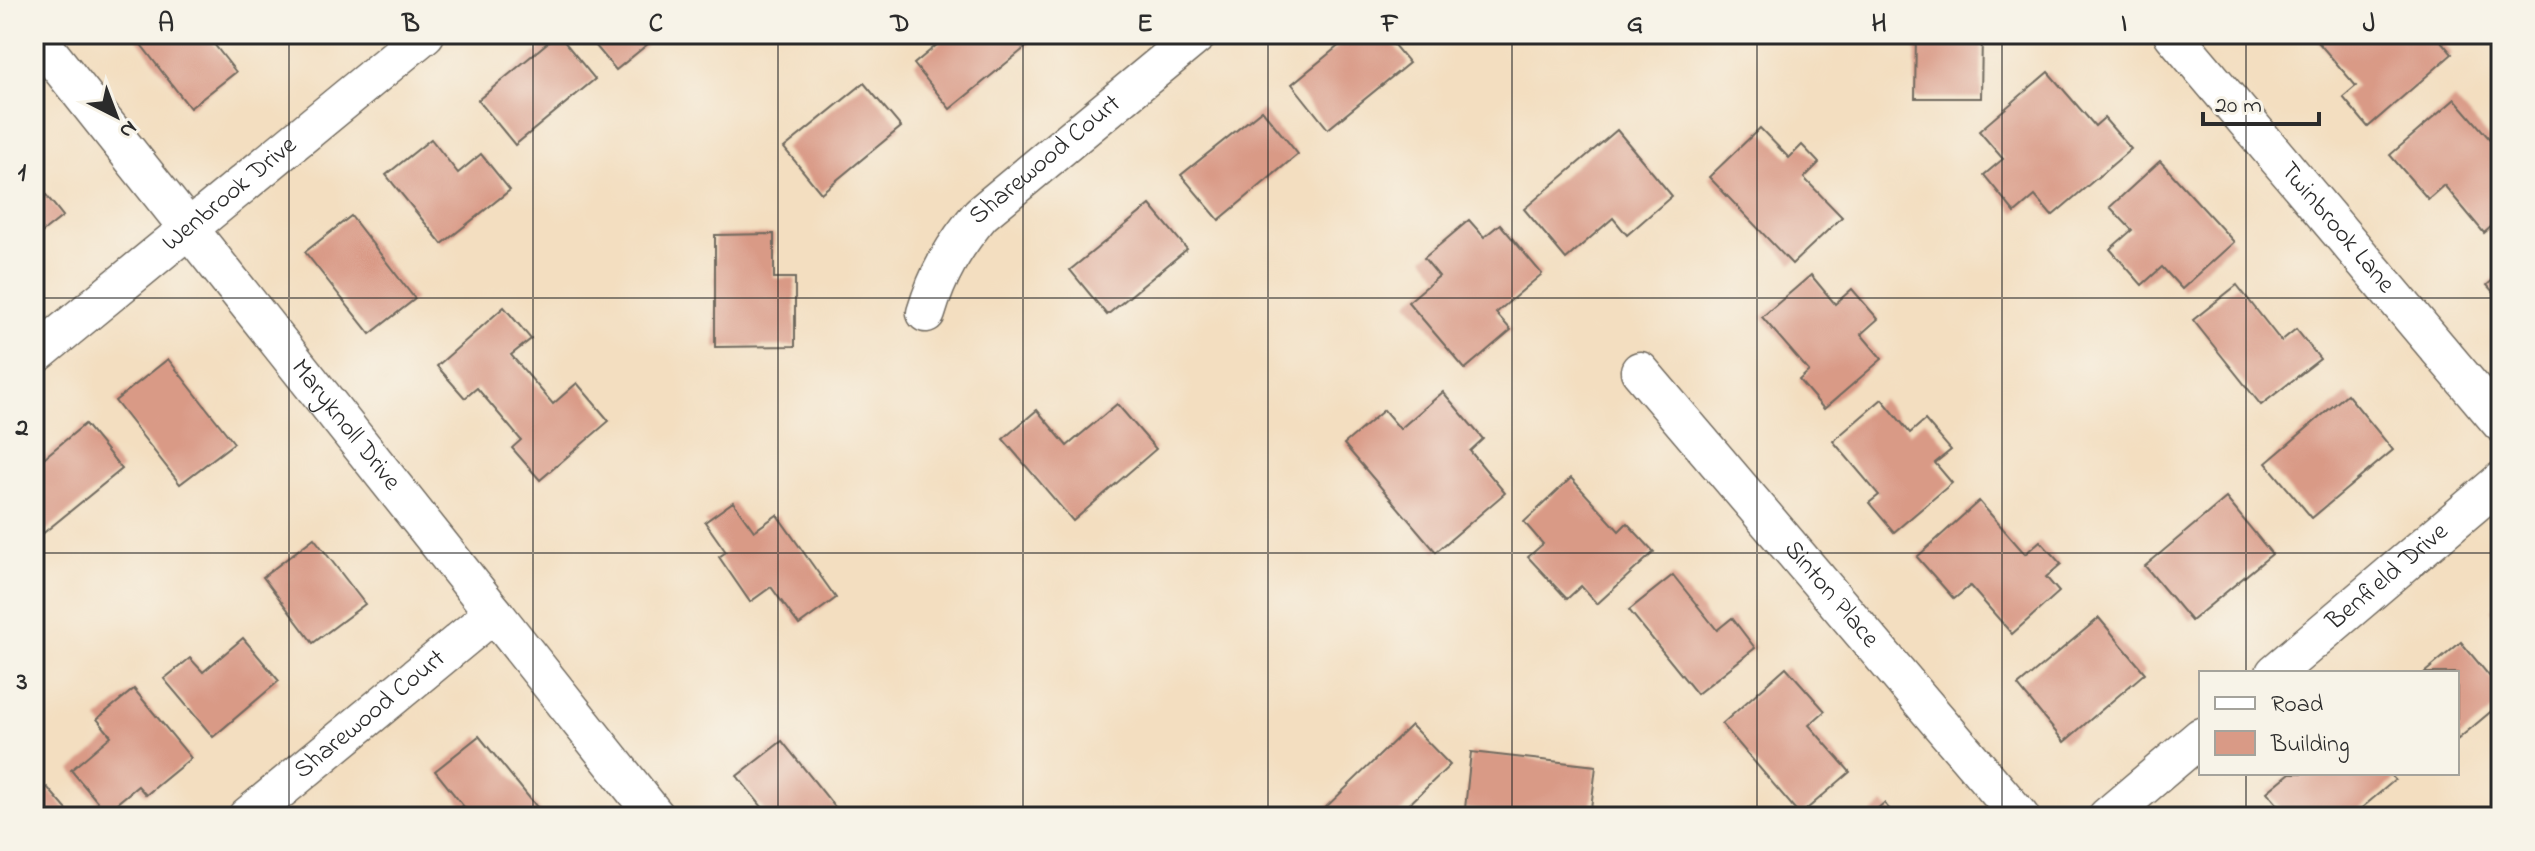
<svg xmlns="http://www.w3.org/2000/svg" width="2535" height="851" font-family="'Indie Flower',sans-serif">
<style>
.building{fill:#d99a86}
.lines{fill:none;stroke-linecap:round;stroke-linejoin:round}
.minor-casing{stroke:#716a5f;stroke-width:41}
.minor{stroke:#fff;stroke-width:38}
.grid{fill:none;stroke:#2b2b2b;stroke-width:2;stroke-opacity:0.55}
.labels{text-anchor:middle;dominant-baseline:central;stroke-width:6;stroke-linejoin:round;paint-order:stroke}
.street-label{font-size:26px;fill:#2b2b2b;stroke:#f7f3e8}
.neatline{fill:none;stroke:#2b2b2b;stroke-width:3}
.grid-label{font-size:26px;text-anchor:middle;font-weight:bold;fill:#2b2b2b}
</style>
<rect width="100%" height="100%" fill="#f7f3e8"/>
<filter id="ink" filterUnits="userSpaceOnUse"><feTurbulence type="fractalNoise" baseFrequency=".0125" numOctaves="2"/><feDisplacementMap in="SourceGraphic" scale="16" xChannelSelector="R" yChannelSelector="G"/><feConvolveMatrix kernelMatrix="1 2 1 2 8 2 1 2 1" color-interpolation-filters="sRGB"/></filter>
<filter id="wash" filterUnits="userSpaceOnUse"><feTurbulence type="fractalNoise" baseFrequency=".006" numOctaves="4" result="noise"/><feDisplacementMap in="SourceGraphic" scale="32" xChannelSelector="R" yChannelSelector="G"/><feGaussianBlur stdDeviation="1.8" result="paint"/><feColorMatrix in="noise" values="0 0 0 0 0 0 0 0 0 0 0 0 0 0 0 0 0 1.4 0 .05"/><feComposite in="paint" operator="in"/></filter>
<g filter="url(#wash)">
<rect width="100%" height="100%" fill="#f3dec0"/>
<g id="blocks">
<g class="building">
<path d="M 133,34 L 206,34 L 236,72 L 190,108 Z"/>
<path d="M 558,34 L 595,79 L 515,145 L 478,100 Z"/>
<path d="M 586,34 L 660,34 L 616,70 Z"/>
<path d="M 950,34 L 1023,34 L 1031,43 L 950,109 L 914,64 Z"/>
<path d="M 1353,34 L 1385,34 L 1409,63 L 1328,129 L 1292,84 Z"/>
<path d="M 1916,34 L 1982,34 L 1981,98 L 1915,98 Z"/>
<path d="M 2311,34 L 2435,34 L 2452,54 L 2368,127 L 2343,97 L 2356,86 Z"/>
<path d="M 2048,72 L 2095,126 L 2104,118 L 2131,149 L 2052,216 L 2035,196 L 2015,213 L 1984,175 L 2003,159 L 1979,131 Z"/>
<path d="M 864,83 L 901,127 L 821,193 L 784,148 Z"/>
<path d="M 2455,99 L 2501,152 L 2501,218 L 2484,233 L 2444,185 L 2428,199 L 2390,155 Z"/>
<path d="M 1262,110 L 1298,154 L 1219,220 L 1181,175 Z"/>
<path d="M 1760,128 L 1789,158 L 1802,145 L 1819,163 L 1804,178 L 1842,217 L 1792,264 L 1709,177 Z"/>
<path d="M 1617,130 L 1672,196 L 1627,235 L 1613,218 L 1566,259 L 1524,209 Z"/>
<path d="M 431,139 L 458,173 L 481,154 L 510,190 L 442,244 L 386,175 Z"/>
<path d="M 2160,161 L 2234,242 L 2182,289 L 2162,267 L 2142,285 L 2110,249 L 2132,230 L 2110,207 Z"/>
<path d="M 34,180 L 63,216 L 34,239 Z"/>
<path d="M 1150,205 L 1187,249 L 1107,315 L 1070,270 Z"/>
<path d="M 351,216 L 415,299 L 370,334 L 305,252 Z"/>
<path d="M 1469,220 L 1484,237 L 1500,224 L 1542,274 L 1496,313 L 1511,330 L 1465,369 L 1408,302 L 1439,276 L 1424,258 Z"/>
<path d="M 774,234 L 774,278 L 795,278 L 795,346 L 715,347 L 715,235 Z"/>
<path d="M 2501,273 L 2501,301 L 2487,285 Z"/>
<path d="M 1811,275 L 1835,304 L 1852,289 L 1878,319 L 1861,334 L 1882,359 L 1824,409 L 1799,380 L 1809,371 L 1762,317 Z"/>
<path d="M 2237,285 L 2281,341 L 2296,329 L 2320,359 L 2261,405 L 2193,320 Z"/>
<path d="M 504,307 L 531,339 L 511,355 L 553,404 L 577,383 L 609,421 L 540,480 L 512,448 L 521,440 L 477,388 L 465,398 L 437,366 Z"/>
<path d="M 168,359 L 234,443 L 180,484 L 115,401 Z"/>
<path d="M 1443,392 L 1483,439 L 1470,451 L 1505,493 L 1436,552 L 1344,444 L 1384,410 L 1400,429 Z"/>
<path d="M 2347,394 L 2393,450 L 2312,518 L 2266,463 Z"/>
<path d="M 1882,399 L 1910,433 L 1925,420 L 1951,450 L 1935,463 L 1952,483 L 1894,532 L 1869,503 L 1879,495 L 1833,441 Z"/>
<path d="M 1117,404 L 1156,449 L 1073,521 L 1003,439 L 1037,410 L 1067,446 Z"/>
<path d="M 85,424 L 122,469 L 41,535 L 34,526 L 34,466 Z"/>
<path d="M 1571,478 L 1619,531 L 1627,523 L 1654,552 L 1597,604 L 1581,586 L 1567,599 L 1528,557 L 1543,544 L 1524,522 Z"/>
<path d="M 2226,498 L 2272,554 L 2191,621 L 2145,566 Z"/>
<path d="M 1979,501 L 2025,554 L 2040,541 L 2061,564 L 2046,577 L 2059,592 L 2012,634 L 1970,586 L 1954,599 L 1917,557 Z"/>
<path d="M 733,502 L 754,531 L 777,515 L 836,598 L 799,625 L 771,587 L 750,602 L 719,557 L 726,552 L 705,522 Z"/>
<path d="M 314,538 L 365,604 L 313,643 L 263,577 Z"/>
<path d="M 1673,575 L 1717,630 L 1732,618 L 1755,648 L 1697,694 L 1629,610 Z"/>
<path d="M 2501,601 L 2501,622 L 2491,610 Z"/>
<path d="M 2099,618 L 2145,673 L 2064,742 L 2018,686 Z"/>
<path d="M 243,638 L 279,681 L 213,737 L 164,679 L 190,658 L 203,672 Z"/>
<path d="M 2461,642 L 2501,690 L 2501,703 L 2457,740 L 2457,673 L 2424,673 Z"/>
<path d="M 1786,667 L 1825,711 L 1809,725 L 1850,772 L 1800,815 L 1722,724 Z"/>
<path d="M 134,689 L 191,758 L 146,795 L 138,786 L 106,812 L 71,770 L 111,736 L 97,719 Z"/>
<path d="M 1411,725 L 1450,765 L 1396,817 L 1325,817 L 1321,812 Z"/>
<path d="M 479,736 L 545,817 L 472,817 L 435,771 Z"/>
<path d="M 782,741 L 843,817 L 770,817 L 737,776 Z"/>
<path d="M 1471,752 L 1596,766 L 1590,817 L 1541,817 L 1465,809 Z"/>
<path d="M 2290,773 L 2389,773 L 2395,780 L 2351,817 L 2288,817 L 2267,792 Z"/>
<path d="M 47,787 L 73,817 L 34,817 L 34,797 Z"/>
<path d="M 1884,803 L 1896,817 L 1868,817 Z"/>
</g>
</g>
</g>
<g filter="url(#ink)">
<use href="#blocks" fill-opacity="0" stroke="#716a5f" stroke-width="2"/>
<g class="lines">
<defs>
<g id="minor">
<path id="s1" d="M 34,34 L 656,817"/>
<path id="s2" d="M 2173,34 L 2501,423"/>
<path id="s3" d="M 926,313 C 938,273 954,246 981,214 L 1198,34"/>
<path id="s4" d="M 34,356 L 425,34"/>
<path id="s5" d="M 1640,371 L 2020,817"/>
<path id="s6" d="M 2275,673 L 2501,481"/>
<path id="s7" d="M 247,817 L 494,613"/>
<path d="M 2107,817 L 2201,737"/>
</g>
</defs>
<use href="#minor" class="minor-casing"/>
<use href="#minor" class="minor"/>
</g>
</g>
<path class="grid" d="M 289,34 L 289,817M 533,34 L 533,817M 778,34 L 778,817M 1023,34 L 1023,817M 1268,34 L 1268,817M 1512,34 L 1512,817M 1757,34 L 1757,817M 2002,34 L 2002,817M 2246,34 L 2246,673M 34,298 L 2501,298M 34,553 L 2501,553M 2246,773 L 2246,817"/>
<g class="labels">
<g class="street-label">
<text stroke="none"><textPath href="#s3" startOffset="198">Sharewood Court</textPath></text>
<text stroke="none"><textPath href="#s4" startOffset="254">Wenbrook Drive</textPath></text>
<text stroke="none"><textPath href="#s2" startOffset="254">Twinbrook Lane</textPath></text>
<text stroke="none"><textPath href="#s1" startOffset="500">Maryknoll Drive</textPath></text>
<text stroke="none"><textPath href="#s6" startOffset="148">Benfield Drive</textPath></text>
<text stroke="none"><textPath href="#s5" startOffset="294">Sinton Place</textPath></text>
<text stroke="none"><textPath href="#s7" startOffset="160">Sharewood Court</textPath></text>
</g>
</g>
<rect width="2535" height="851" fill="none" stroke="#f7f3e8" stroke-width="88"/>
<rect x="2199" y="671" width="260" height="104" fill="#f7f3e8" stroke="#a5a39c" stroke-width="2"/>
<rect x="2215" y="697" width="40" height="12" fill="#ffffff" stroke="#a5a39c" stroke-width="2"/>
<text x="2271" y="711" font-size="24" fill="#2b2b2b">Road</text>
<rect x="2215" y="731" width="40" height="24" fill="#d99a86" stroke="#a5a39c" stroke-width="2"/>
<text x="2271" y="751" font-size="24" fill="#2b2b2b">Building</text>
<g transform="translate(116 116) rotate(138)" stroke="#f7f3e8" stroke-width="6" paint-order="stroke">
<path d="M0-6L14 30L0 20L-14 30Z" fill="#2b2b2b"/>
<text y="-12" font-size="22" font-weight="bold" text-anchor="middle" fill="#2b2b2b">N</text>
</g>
<path d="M2203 112v12h116v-12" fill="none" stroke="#2b2b2b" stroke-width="4"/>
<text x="2215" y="112" font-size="24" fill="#2b2b2b" stroke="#f7f3e8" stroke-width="6" paint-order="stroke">20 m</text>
<rect x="44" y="44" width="2447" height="763" class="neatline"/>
<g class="grid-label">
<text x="166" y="31">A</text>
<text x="411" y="31">B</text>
<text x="656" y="31">C</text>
<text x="900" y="31">D</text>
<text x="1145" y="31">E</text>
<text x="1390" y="31">F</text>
<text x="1635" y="31">G</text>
<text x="1879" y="31">H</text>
<text x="2124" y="31">I</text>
<text x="2369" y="31">J</text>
<text x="22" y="180">1</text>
<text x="22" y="435">2</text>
<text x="22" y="689">3</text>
</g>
</svg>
